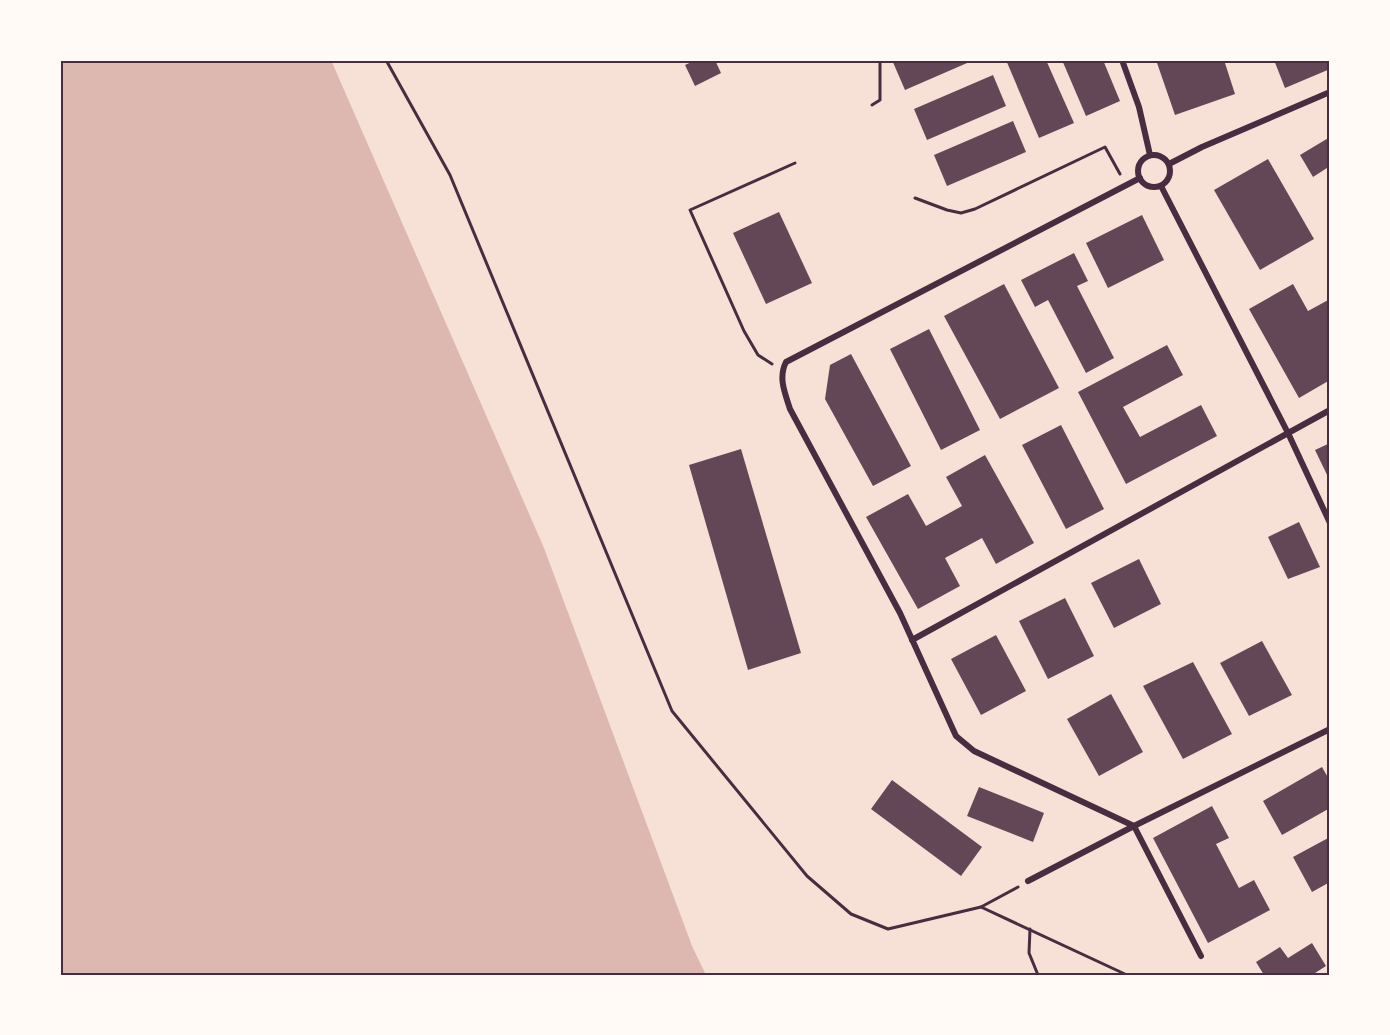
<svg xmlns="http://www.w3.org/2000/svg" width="1390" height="1035" font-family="Mulish,sans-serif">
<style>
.water{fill:#dcb8b0}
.building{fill:#644757}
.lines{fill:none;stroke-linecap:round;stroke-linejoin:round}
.path{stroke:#4a2c40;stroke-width:3}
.minor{stroke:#4a2c40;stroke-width:6}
.neatline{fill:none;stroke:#4a2c40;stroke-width:2}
</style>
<rect width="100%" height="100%" fill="#f7e1d7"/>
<path class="water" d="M 60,60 L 331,60 L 544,548 L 692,946 L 706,975 L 60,975 Z"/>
<g class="building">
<path d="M 696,60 L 715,60 L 721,73 L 695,86 L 685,65 Z"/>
<path d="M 892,60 L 974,60 L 905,90 Z"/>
<path d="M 1006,60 L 1046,60 L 1074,123 L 1039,138 Z"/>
<path d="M 1062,60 L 1103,60 L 1120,101 L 1086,116 Z"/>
<path d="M 1156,60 L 1224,60 L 1235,94 L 1175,115 Z"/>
<path d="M 1274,60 L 1330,60 L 1330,69 L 1285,88 Z"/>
<path d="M 993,75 L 1006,106 L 927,140 L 914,109 Z"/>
<path d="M 1013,121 L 1026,152 L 947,186 L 934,155 Z"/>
<path d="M 1330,137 L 1330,166 L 1313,177 L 1300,155 Z"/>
<path d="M 1268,159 L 1314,239 L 1260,270 L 1214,190 Z"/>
<path d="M 779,212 L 812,283 L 766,304 L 733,233 Z"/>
<path d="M 1142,215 L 1164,260 L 1108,288 L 1086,243 Z"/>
<path d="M 1074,253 L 1088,281 L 1077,286 L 1114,358 L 1086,373 L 1048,300 L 1035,307 L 1021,280 Z"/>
<path d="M 1004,284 L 1059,388 L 1000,419 L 944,316 Z"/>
<path d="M 1293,284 L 1308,311 L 1330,299 L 1330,380 L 1299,398 L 1249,309 Z"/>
<path d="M 929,329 L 980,430 L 941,450 L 890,349 Z"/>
<path d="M 1167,345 L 1183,375 L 1123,407 L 1140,437 L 1201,405 L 1217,436 L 1126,484 L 1078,392 Z"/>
<path d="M 851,354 L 911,466 L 873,486 L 825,399 L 830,365 Z"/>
<path d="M 1061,425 L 1104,509 L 1066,529 L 1022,445 Z"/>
<path d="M 1330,443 L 1330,481 L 1315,450 Z"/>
<path d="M 741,449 L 801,653 L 748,670 L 689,465 Z"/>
<path d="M 985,455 L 1034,543 L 996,564 L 982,538 L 945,558 L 960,586 L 918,609 L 866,517 L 908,494 L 926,526 L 962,506 L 946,477 Z"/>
<path d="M 1299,522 L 1320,567 L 1288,579 L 1268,537 Z"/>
<path d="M 1139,559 L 1161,604 L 1114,628 L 1091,583 Z"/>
<path d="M 1065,598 L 1094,656 L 1048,679 L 1019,621 Z"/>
<path d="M 996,635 L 1026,691 L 981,715 L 951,659 Z"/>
<path d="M 1262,641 L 1292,695 L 1249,716 L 1220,663 Z"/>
<path d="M 1193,662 L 1232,734 L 1183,759 L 1143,686 Z"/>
<path d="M 1111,694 L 1143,752 L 1099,776 L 1067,719 Z"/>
<path d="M 1322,767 L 1330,781 L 1330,808 L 1282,835 L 1263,801 Z"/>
<path d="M 892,780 L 982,847 L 961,876 L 871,809 Z"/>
<path d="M 979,787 L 1044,813 L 1033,842 L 967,816 Z"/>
<path d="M 1212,806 L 1229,838 L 1216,844 L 1239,888 L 1254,880 L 1270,910 L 1208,943 L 1153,838 Z"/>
<path d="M 1330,837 L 1330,882 L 1312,892 L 1293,857 Z"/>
<path d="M 1312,943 L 1326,966 L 1312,975 L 1264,975 L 1256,962 L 1280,947 L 1288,958 Z"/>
</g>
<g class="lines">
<g class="path">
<path d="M 386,60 L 450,175 L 672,711 L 807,876 L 851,914 L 888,929 L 981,907 L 1018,887"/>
<path d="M 872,105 L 880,100 L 880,60"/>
<path d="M 915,198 L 947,210 L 961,213 L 975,209 L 1105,147 L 1120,174"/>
<path d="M 772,364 L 758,355 L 744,331 L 690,210 L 795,163"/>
<path d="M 981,907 L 1127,975"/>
<path d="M 1030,929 L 1029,953 L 1038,975"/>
</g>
<g class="minor">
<path d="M 1122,60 L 1139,107 L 1150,155"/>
<circle cx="1154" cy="171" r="16"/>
<path d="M 1169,164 L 1202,147 L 1330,92"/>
<path d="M 1140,178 L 786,362 C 778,378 785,393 790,409 L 900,613 L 956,736 L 974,751 L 1134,826 L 1201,956"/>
<path d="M 1161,186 L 1288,433 L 1330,523"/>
<path d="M 912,640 L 1330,410"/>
<path d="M 1028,881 L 1134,826 L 1330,729"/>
</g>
</g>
<rect width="1390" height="1035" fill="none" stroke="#fffaf5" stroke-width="123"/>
<rect x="62" y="62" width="1266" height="912" class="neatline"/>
</svg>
